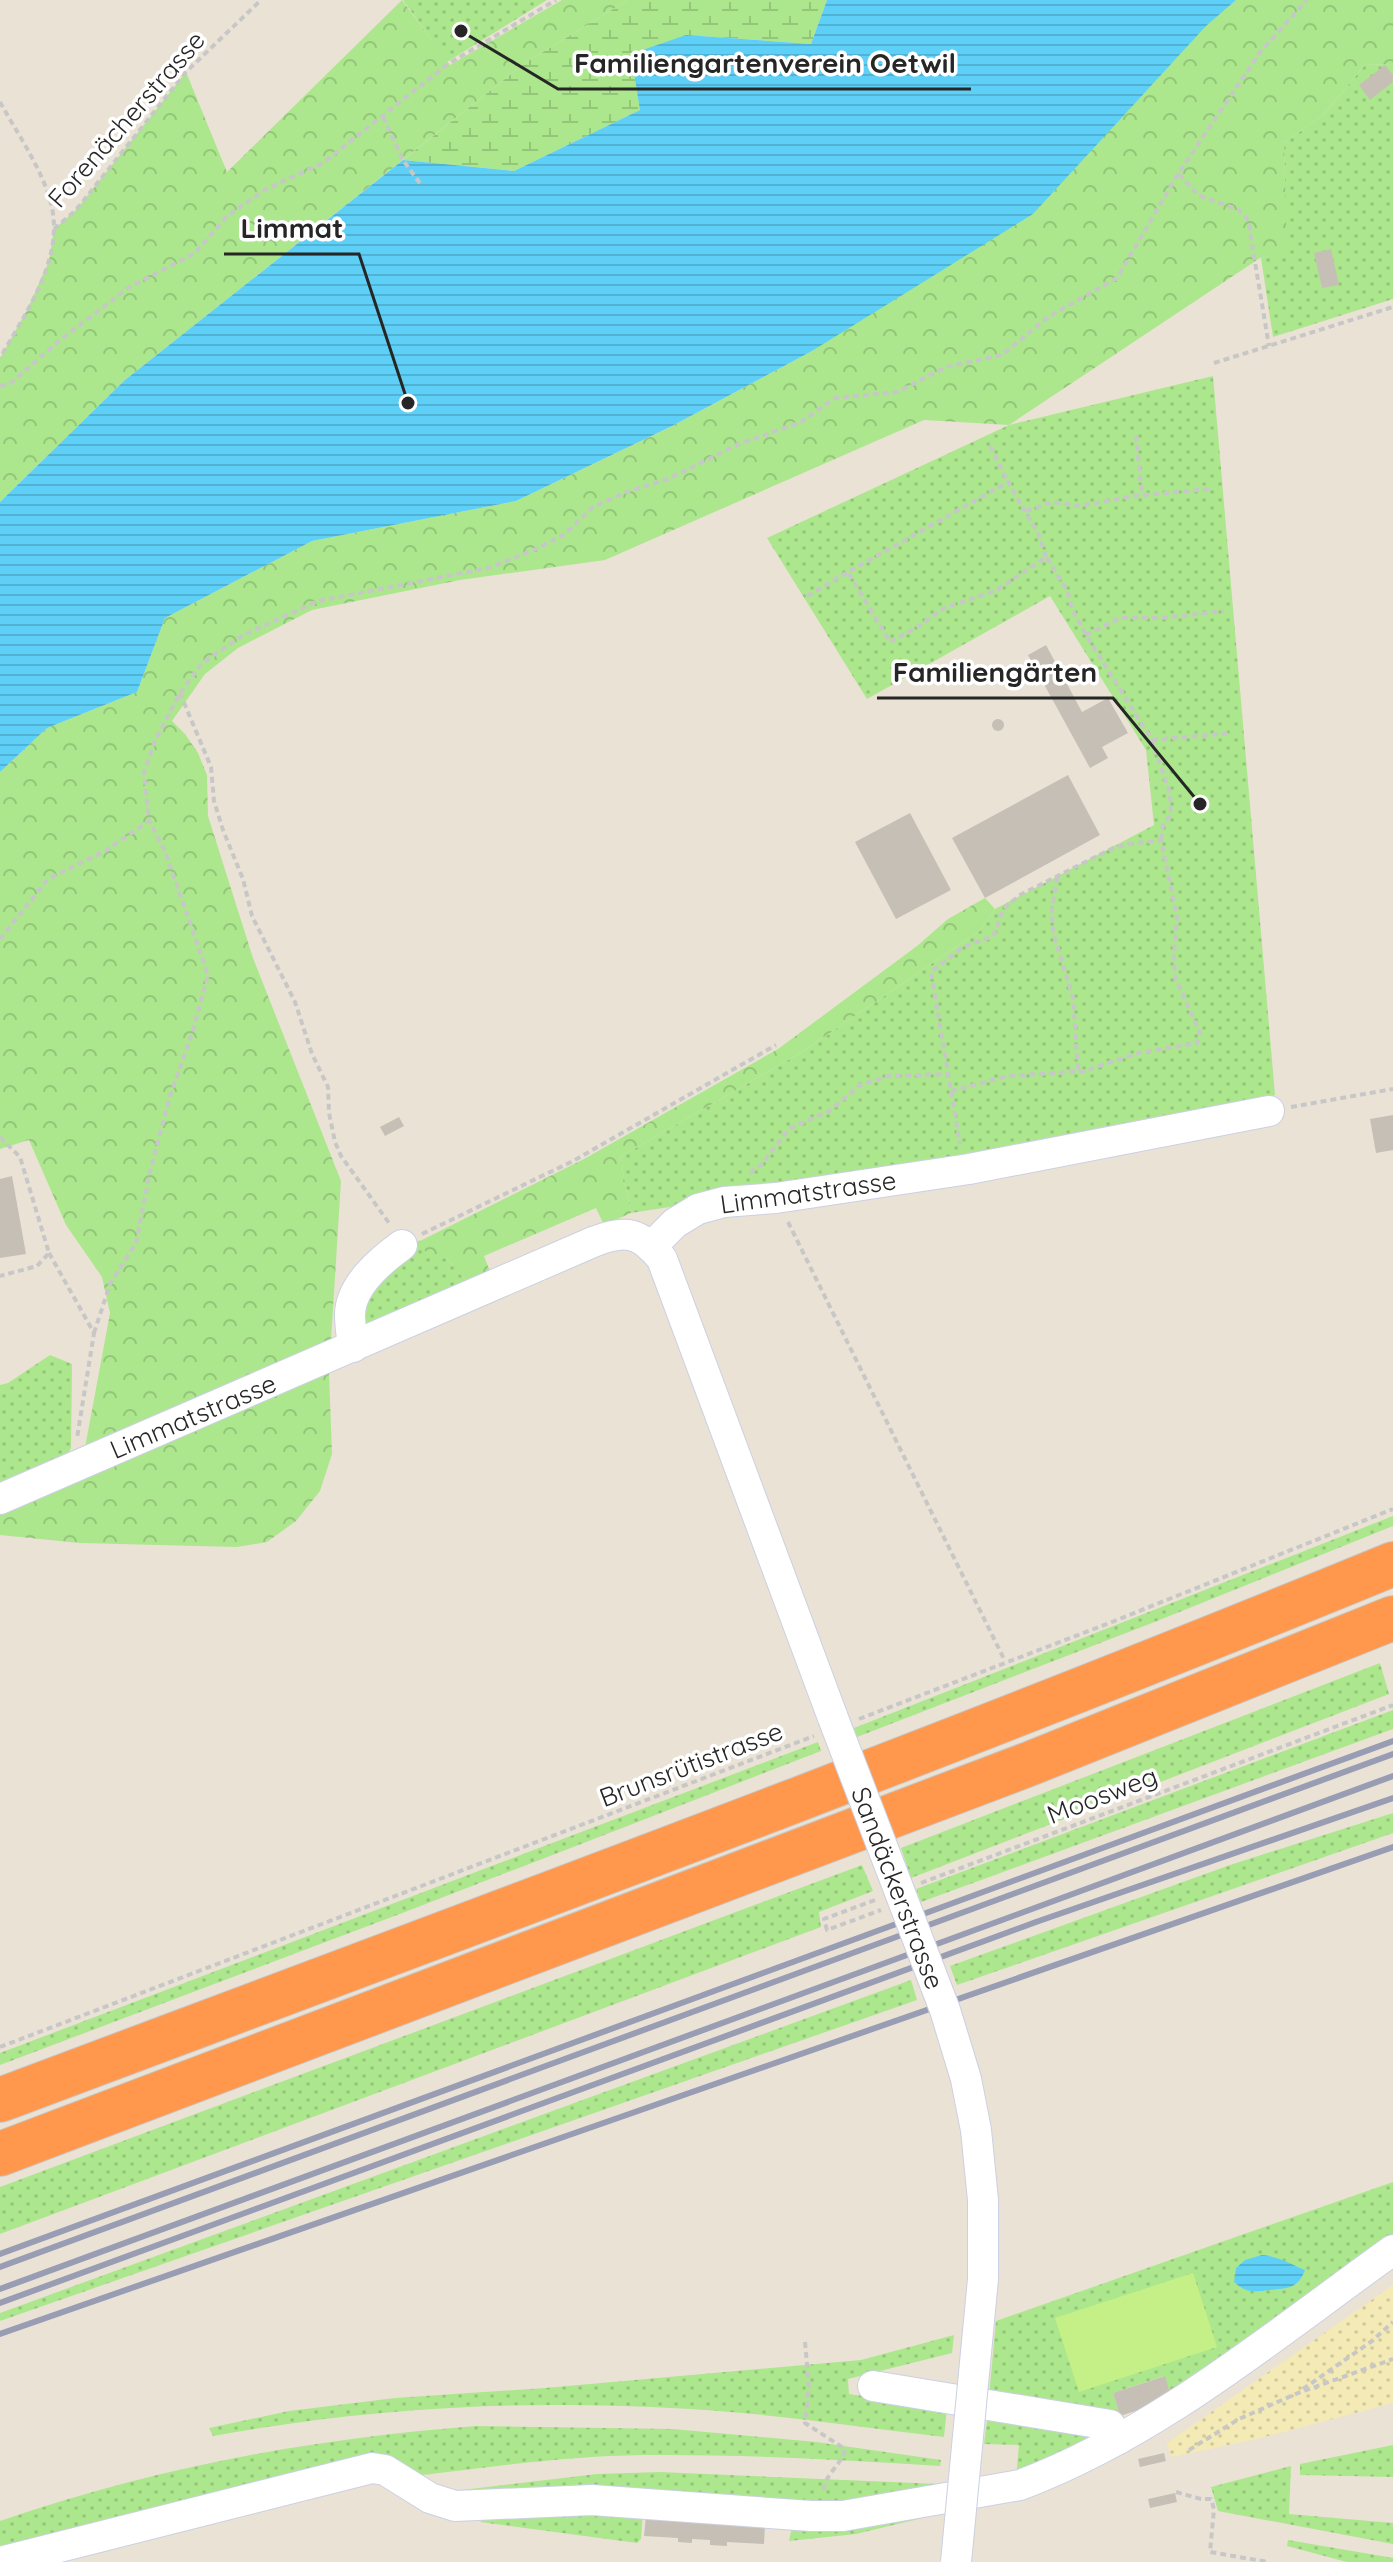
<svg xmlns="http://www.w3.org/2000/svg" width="1393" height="2562" font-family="Quicksand,sans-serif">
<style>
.grass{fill:url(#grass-dots)}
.forest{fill:url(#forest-crowns)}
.wetland{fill:url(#wetland-marsh)}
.sand{fill:url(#sand-dots)}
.pitch{fill:#c4f087}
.water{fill:url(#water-rules)}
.building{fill:#c6bfb6}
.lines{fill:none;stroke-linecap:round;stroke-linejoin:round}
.minor-casing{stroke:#cbd0e2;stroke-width:32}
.highway-casing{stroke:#c7c7c7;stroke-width:46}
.path{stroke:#c7c7c7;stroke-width:4;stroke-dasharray:6 4;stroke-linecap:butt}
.minor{stroke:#fff;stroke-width:30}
.highway{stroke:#ff984d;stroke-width:44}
.rail{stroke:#999db3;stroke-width:6}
.minor-bridge-casing{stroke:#cbd0e2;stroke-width:32;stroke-linecap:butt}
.minor-bridge{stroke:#fff;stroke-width:30}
.labels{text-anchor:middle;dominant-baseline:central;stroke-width:7;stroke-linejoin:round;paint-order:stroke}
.street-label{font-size:26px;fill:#262626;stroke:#fff}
.leader{fill:none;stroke:#262626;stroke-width:3}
.callout-dot{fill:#262626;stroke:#fff;stroke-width:3}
.callout-label{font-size:28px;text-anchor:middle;font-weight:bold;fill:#262626;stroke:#fff;stroke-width:7;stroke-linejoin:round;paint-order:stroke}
</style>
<defs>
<pattern id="grass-dots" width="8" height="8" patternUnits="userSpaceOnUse" patternTransform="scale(2)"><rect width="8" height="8" fill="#ace78d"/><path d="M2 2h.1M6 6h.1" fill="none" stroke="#94c67a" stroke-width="1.8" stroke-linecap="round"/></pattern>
<pattern id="forest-crowns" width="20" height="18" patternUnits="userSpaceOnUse" patternTransform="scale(2)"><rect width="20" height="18" fill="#ace78d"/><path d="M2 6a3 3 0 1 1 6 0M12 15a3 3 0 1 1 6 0" fill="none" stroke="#94c67a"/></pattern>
<pattern id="wetland-marsh" width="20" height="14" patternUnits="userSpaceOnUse" patternTransform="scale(2)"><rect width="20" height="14" fill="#ace78d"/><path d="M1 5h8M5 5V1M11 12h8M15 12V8" fill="none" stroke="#94c67a"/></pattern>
<pattern id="sand-dots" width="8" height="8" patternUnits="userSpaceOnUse" patternTransform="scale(2)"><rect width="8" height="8" fill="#f4eab5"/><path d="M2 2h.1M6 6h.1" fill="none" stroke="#d1c99c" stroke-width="1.8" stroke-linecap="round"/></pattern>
<pattern id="water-rules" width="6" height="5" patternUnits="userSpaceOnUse" patternTransform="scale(2)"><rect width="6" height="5" fill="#5ed0f7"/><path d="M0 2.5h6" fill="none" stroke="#52b2d4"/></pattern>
</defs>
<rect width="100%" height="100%" fill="#ebe2d6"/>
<g class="grass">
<path d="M 403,0 L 547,0 L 447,62 Z"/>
<path d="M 1393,64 L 1393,299 L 1273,337 L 1261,258 L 1286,252 L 1284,143 L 1323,115 L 1365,65 Z"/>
<path d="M 1213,376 L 1275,1095 L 1239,1107 L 862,1177 L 631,1213 L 620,1157 L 802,1052 L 981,930 L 995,909 L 1154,825 L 1146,750 L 1050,596 L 867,699 L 767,538 L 1009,425 Z"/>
<path d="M 420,1240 L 426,1253 L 447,1258 L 471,1287 L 364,1325 L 359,1316 L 368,1285 L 396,1255 Z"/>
<path d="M 50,1355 L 72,1364 L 71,1448 L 65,1459 L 0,1490 L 0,1385 L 8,1383 Z"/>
<path d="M 1393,1516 L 1393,1526 L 1152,1623 L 857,1737 L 854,1728 Z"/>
<path d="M 1380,1663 L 1389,1694 L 911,1878 L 901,1848 Z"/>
<path d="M 1393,1710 L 1393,1729 L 921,1902 L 916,1889 Z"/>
<path d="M 818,1742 L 821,1751 L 405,1912 L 0,2065 L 0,2053 Z"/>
<path d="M 1393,1813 L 1393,1833 L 957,1985 L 950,1966 L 1230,1865 Z"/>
<path d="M 862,1865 L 873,1891 L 819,1912 L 821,1927 L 0,2234 L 0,2187 Z"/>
<path d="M 911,1980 L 917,2000 L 0,2321 L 0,2313 Z"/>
<path d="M 1393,2182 L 1393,2239 L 1172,2399 L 1164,2376 L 1113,2393 L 1120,2416 L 989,2396 L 996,2321 Z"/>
<path d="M 954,2335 L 952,2353 L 848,2379 L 849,2394 L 947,2408 L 944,2437 C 860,2427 775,2414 690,2409 C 527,2399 374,2407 213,2436 L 209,2428 L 289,2411 L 395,2398 L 545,2388 L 861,2360 Z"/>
<path d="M 988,2413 L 1096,2433 L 1095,2440 L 1016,2478 L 1019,2445 L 984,2444 Z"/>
<path d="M 476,2426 L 673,2429 L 816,2442 L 941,2460 L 940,2466 C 842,2460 742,2454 643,2455 C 566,2456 490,2467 414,2476 L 400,2465 L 0,2555 L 0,2521 C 158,2467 309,2439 476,2426 Z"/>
<path d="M 1393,2445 L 1393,2477 L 1300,2475 L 1300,2464 Z"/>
<path d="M 1291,2466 L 1289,2514 L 1393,2523 L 1393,2544 L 1218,2511 L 1211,2487 Z"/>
<path d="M 660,2472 L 939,2484 L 938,2494 L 830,2507 L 437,2493 L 597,2474 Z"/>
<path d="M 643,2509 L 641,2539 L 637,2543 L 480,2522 L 495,2512 Z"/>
<path d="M 935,2515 L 856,2534 L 789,2541 L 793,2522 Z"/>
<path d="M 1288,2540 L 1393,2558 L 1393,2562 L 1347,2562 L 1287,2546 Z"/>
</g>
<g class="forest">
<path d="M 402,0 L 450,65 L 562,0 L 628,0 L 525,63 L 125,380 L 0,502 L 0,358 L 27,310 L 49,261 L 54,229 L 76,210 L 186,72 L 227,172 Z"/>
<path d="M 1236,0 L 1393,0 L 1393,64 L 1365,65 L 1323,115 L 1284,143 L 1287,253 L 1260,258 L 1009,425 L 924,420 L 605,560 L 460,580 L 312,610 L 238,648 L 205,674 L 172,721 L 185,734 L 198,753 L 207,775 L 208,816 L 253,958 L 341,1181 L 329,1373 L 332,1454 L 320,1491 L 296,1521 L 267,1542 L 237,1547 L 80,1543 L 0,1535 L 0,1513 L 79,1480 L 110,1313 L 102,1277 L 66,1225 L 29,1140 L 0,1149 L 0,772 L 47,728 L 137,692 L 165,618 L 312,541 L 516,501 L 672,426 L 812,351 Z"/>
<path d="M 985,898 L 995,909 L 981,930 L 802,1052 L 620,1157 L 631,1213 L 604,1225 L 596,1208 L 484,1256 L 491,1274 L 471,1287 L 447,1258 L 435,1260 L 426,1253 L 420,1241 L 584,1159 L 778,1049 L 917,946 L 948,919 Z"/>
</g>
<path class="wetland" d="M 628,0 L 827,0 L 811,44 L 686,35 L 640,110 L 514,171 L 403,160 L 525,63 Z"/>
<path class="sand" d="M 1393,2285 L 1393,2403 L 1257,2439 L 1171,2457 L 1167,2443 Z"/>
<path class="pitch" d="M 1193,2273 L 1217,2347 L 1079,2392 L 1055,2318 Z"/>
<g class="water">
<path d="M 827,0 L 1236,0 L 1206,26 L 1033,214 L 812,351 L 672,426 L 516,501 L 312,541 L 165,618 L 137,692 L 47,728 L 0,772 L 0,502 L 125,380 L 403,160 L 514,171 L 640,110 L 631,54 L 686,35 L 811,44 Z"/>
<path d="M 1262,2255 C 1277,2256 1291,2264 1305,2270 C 1298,2289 1287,2288 1270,2290 C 1254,2292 1246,2293 1234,2282 L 1236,2268 L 1245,2260 Z"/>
</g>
<g class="building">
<path d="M 1385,65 L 1393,75 L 1393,82 L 1370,100 L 1359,85 Z"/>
<path d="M 1331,249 L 1339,285 L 1322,288 L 1314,253 Z"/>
<path d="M 1046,645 L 1082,712 L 1108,698 L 1128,733 L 1102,747 L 1108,758 L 1090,768 L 1028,655 Z"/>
<circle cx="998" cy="725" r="6"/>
<path d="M 1068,775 L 1100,835 L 985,898 L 952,838 Z"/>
<path d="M 910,813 L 951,890 L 896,919 L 855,842 Z"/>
<path d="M 1393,1115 L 1393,1150 L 1376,1153 L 1370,1119 Z"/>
<path d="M 399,1117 L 404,1126 L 385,1136 L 380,1127 Z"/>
<path d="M 12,1176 L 26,1254 L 0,1258 L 0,1179 Z"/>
<path d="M 1165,2376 L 1172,2399 L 1120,2416 L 1113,2393 Z"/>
<path d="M 1164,2453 L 1166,2461 L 1140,2467 L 1138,2459 Z"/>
<path d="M 1175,2493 L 1177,2502 L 1150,2508 L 1148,2499 Z"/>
<path d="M 646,2516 L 765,2524 L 764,2544 L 727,2542 L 727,2546 L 710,2545 L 710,2540 L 692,2539 L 692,2543 L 678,2542 L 678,2538 L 644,2536 Z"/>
</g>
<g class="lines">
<defs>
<g id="minor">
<path d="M 651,1247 L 675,1223 L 698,1209 L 724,1202 L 776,1198 L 969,1169 L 1269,1111"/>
<path d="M 353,1347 C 352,1337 350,1326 350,1315 C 350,1286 380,1261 402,1245"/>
<path d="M 0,1499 L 593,1242 C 626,1229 640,1232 662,1259 L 833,1718"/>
<path d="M 873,2386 L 1110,2425 L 1119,2439"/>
<path d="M 0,2562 L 372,2468 L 385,2470 L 430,2498 L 455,2506 L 592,2500 L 811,2516 L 843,2516 L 1020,2485 C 1158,2433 1274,2335 1393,2250"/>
</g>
<g id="highway">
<path d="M 0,2100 C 466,1925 933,1753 1393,1564"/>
<path d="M 0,2154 L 1029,1764 L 1393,1618"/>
</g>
</defs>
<use href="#minor" class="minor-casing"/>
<use href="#highway" class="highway-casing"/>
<g class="path">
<path d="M 0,102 C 18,135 44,171 52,208 C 63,261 25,314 0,358"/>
<path d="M 383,117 L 403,160 L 422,186"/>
<path d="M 1179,174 L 1198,195 L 1239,210 L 1248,220 L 1269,346"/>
<path d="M 54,229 L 76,210 L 186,72 L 261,0"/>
<path d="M 1214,363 L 1393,307"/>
<path d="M 0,386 L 11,383 L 60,340 L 128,288 L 195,253 L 227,216 L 266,189 L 323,163 L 448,64 L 556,0"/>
<path d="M 1136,435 L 1142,495"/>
<path d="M 990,446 L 1008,482"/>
<path d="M 1026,511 L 1052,502 L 1079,506 L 1133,496 L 1210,489"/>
<path d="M 1046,557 L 1039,535 L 1008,482 L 848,572 L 890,642 L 919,626 L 944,608 L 997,590 L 1046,557 L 1067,590 L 1072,609 L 1086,635 L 1152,740 L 1170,794 L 1171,814 L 1163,825 L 1161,840"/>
<path d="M 807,596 L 848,572"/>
<path d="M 1086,635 L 1120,618 L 1161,618 L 1224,611"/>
<path d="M 180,693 L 211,767 L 214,801 L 223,830 L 243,879 L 252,916 L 295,1002 L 312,1054 L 328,1087 L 329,1113 L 335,1142 L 341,1156 L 389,1223"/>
<path d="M 1152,740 L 1232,733"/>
<path d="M 1057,877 L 1052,910 L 1053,932 L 1073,998 L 1078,1070"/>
<path d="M 0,939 L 48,879 L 105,851 L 149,821 L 144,773 L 155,741 L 180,693 L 202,663 L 245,634 L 318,601 L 488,568 L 536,549 L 565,534 L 593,507 L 626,492 L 668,479 L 739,444 L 801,422 L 835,398 L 897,392 L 946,367 L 1002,355 L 1048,317 L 1117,278 L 1178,174 L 1261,51 L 1307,0"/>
<path d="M 951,1091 L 1008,1076 L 1084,1071 L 1138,1053 L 1197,1043 L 1200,1033 L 1175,977 L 1174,955 L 1177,918 L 1161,840 L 1130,844 L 1113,848 L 1020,895 L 1003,909 L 995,933 L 991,937 L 963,947 L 931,972 L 960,1144"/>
<path d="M 1291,1107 L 1393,1089"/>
<path d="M 0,1137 L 20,1157 L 49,1253 L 37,1266 L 0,1276"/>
<path d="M 750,1173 L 761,1165 L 789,1129 L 829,1111 L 860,1085 L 888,1076 L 948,1074"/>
<path d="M 788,1222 L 1005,1661"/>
<path d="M 422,1234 L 573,1161 L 776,1045"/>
<path d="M 49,1253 L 94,1333 L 77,1438"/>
<path d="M 94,1333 L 110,1284 L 136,1243 L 150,1172 L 170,1096 L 192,1034 L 208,975 L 165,851 L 149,821"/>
<path d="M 859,1719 L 1112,1622 L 1393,1509"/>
<path d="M 921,1883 L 1393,1705"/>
<path d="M 875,1900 L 824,1919 L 827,1930 L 881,1910"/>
<path d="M 0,2047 L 814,1736"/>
<path d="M 805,2342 L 809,2386 L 805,2423 L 845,2449 C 842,2465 825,2473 824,2490"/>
<path d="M 1303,2389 L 1372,2341 L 1393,2322"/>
<path d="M 1189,2450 L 1239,2419 L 1298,2393 L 1393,2359"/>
<path d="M 1176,2492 L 1201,2499 L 1211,2499 L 1214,2509 L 1210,2552 L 1268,2562"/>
</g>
<use href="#minor" class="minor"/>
<use href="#highway" class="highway"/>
<g class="rail">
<path d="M 0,2254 L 1393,1741"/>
<path d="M 0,2267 L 1393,1754"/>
<path d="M 0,2289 L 1393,1776"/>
<path d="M 0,2303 L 1036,1922 L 1393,1798"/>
<path d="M 0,2334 L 1393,1847"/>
</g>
<defs>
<path id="minor-bridge" d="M 833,1718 L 945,2010 L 966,2079 L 976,2130 L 983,2200 L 983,2279 L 956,2562"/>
</defs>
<use href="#minor-bridge" class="minor-bridge-casing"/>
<use href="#minor-bridge" class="minor-bridge"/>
</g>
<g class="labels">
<g class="street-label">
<text transform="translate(126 119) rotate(-49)">Forenächerstrasse</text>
<text transform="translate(808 1192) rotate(-8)">Limmatstrasse</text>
<text transform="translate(193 1416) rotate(-23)">Limmatstrasse</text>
<text transform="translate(691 1764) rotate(-21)">Brunsrütistrasse</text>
<text transform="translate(1102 1795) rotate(-21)">Moosweg</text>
<text transform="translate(898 1888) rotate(69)">Sandäckerstrasse</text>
</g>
</g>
<path class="leader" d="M461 31L558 89H971M408 403L359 254H224M1200 804L1113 698H877"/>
<g class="callout-dot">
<circle cx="461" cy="31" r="8"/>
<circle cx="408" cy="403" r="8"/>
<circle cx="1200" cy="804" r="8"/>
</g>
<g class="callout-label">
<text x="765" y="73">Familiengartenverein Oetwil</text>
<text x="292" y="238">Limmat</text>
<text x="995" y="682">Familiengärten</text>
</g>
</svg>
